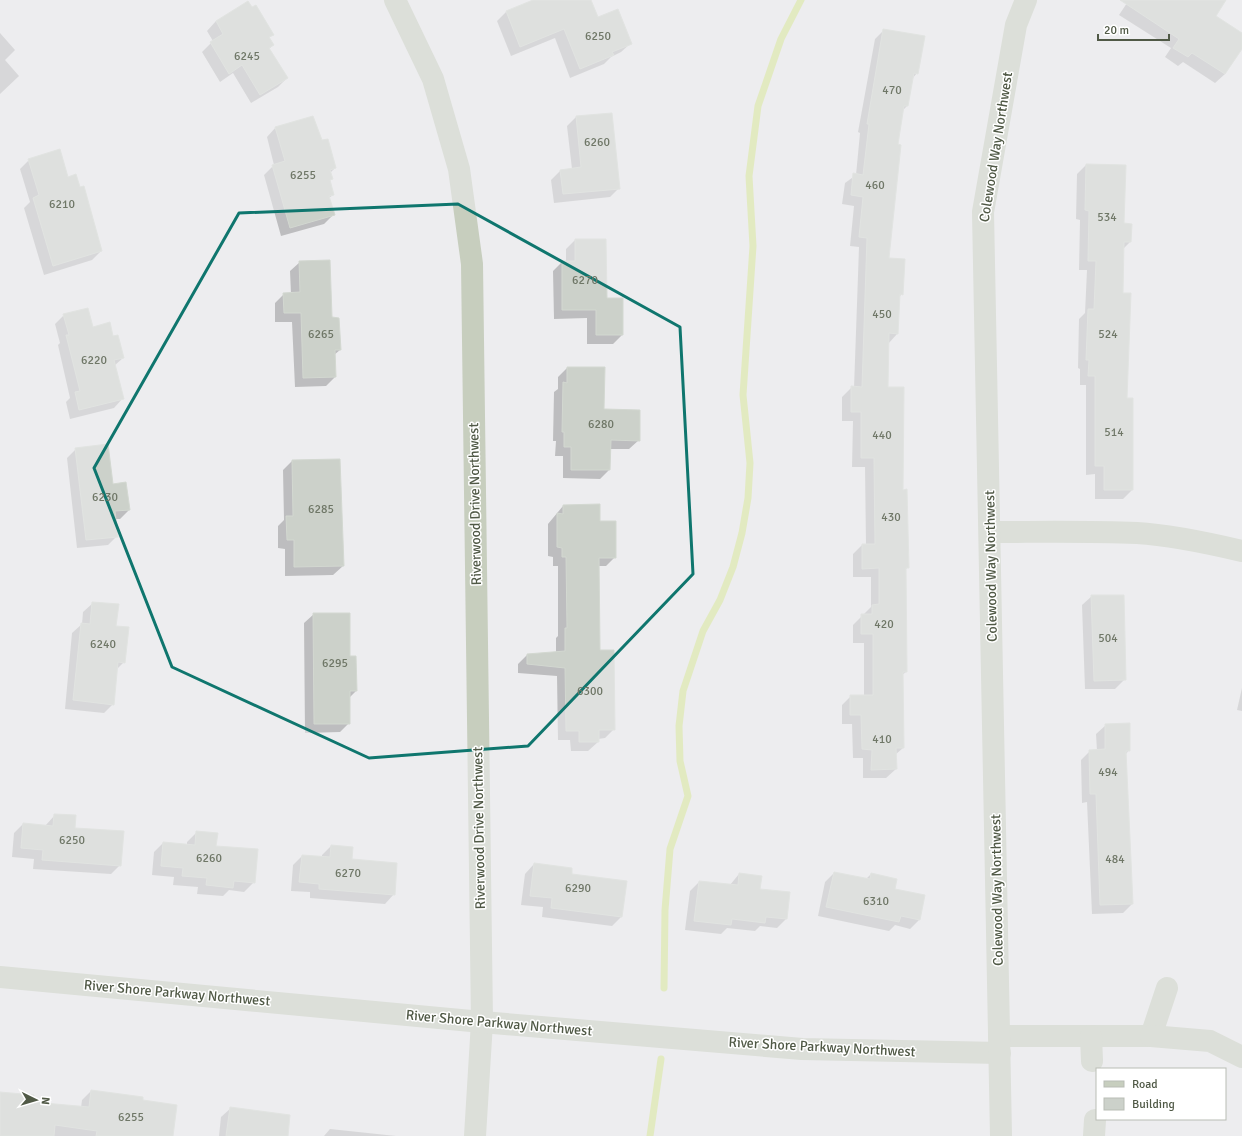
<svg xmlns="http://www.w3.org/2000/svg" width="1242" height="1136" font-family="Signika,sans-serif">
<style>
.shadow{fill:#0003}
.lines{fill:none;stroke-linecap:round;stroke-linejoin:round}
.stream{stroke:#d6e68b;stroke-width:7}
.building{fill:#ccd1ca;stroke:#d3d8d1}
.minor{stroke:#c7cebe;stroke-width:22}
.marked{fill:none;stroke:#0f766e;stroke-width:3;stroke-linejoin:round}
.labels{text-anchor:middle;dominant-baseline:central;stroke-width:3;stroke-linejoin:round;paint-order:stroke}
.number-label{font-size:12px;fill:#6f7767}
.street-label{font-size:14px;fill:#505946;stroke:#fff}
</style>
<rect width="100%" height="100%" fill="#ededef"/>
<g class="shadow">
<path d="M 536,0 L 590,0 L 597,18 L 631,43 L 621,52 L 611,57 L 604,64 L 570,78 L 555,38 L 511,56 L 497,21 L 506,12 Z"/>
<path d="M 1129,0 L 1212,0 L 1215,16 L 1242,34 L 1242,47 L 1225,74 L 1215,83 L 1183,62 L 1178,66 L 1165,57 L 1171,48 L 1119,15 Z"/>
<path d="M 216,21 L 272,35 L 269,38 L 273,45 L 269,49 L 287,78 L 278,87 L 251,103 L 233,73 L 220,82 L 202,52 L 213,41 L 207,31 Z"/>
<path d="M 884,30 L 917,73 L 912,79 L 907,106 L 902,111 L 896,145 L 888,259 L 902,294 L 898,298 L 897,334 L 888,344 L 886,388 L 902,491 L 908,567 L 905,570 L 906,672 L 902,675 L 903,748 L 895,755 L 896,769 L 886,778 L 863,778 L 863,758 L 853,758 L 852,724 L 842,724 L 842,705 L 851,696 L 864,696 L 864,643 L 853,643 L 853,625 L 871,607 L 871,577 L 853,577 L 853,554 L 862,545 L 866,545 L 865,467 L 852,467 L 853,421 L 842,421 L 842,397 L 851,388 L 854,388 L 859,247 L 850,246 L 854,206 L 842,204 L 845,183 L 856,175 L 860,133 L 858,132 L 875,39 Z"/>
<path d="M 0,33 L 15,50 L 5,60 L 19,76 L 0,94 Z"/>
<path d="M 576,117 L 619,188 L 610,197 L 554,203 L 551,180 L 561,170 L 572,169 L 567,126 Z"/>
<path d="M 276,127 L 321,142 L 335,168 L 330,173 L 332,179 L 329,181 L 333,195 L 329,198 L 333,215 L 324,224 L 281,236 L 264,175 L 274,165 L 267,137 Z"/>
<path d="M 29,160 L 67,178 L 101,251 L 92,260 L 44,275 L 24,208 L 30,202 L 20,169 Z"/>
<path d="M 1086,165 L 1123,224 L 1130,242 L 1123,249 L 1122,294 L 1126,399 L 1132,490 L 1123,499 L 1095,499 L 1095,474 L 1086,475 L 1086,385 L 1080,385 L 1080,369 L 1078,368 L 1079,319 L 1085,313 L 1087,270 L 1079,270 L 1080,220 L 1076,219 L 1077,174 Z"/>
<path d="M 575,240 L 622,335 L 613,344 L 587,344 L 587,318 L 554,319 L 553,271 L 562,262 L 566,262 L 566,249 Z"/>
<path d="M 300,262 L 331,318 L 340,350 L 334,355 L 335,377 L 326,386 L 295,387 L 292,322 L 275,322 L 275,303 L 284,294 L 291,294 L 290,271 Z"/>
<path d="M 64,315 L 113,337 L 123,358 L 114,366 L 123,398 L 114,408 L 70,419 L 66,402 L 70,398 L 58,345 L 60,343 L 55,324 Z"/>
<path d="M 567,368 L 603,410 L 639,440 L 629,449 L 610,449 L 609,470 L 600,479 L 563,478 L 563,456 L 555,456 L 556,441 L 553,441 L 554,392 L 558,389 L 558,377 Z"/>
<path d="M 76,449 L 112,485 L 129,510 L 120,519 L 115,519 L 117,536 L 108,545 L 77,548 L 67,458 Z"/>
<path d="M 292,461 L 343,566 L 333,575 L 285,576 L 285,549 L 278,548 L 278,526 L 284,520 L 283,470 Z"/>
<path d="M 563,506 L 599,522 L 615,557 L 606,566 L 598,566 L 599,651 L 614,729 L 605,738 L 598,739 L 598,742 L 588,751 L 571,751 L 570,740 L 558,740 L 557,676 L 518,673 L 518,664 L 527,655 L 556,653 L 556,638 L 558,636 L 558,566 L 553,566 L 553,557 L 548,556 L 548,524 Z"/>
<path d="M 1092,596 L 1124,680 L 1115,689 L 1085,689 L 1082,605 Z"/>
<path d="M 93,603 L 124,662 L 116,670 L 113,704 L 104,713 L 65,709 L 72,633 L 82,624 L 83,612 Z"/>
<path d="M 314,614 L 349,657 L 356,691 L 349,698 L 349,723 L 340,732 L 305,733 L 304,623 Z"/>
<path d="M 1242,688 L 1242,711 L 1237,710 Z"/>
<path d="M 1106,725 L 1129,750 L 1126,754 L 1132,904 L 1123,913 L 1092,914 L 1087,802 L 1082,803 L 1081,760 L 1090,751 L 1097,751 L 1096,734 Z"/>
<path d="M 55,815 L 74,828 L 120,865 L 111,874 L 33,869 L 34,859 L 12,857 L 14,833 L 23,824 L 45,826 Z"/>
<path d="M 196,833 L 215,847 L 254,882 L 244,892 L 229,890 L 223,896 L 197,894 L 198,887 L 173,885 L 174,877 L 152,875 L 154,852 L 163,843 L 187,845 L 187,842 Z"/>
<path d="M 331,846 L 351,860 L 394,894 L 385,904 L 310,898 L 310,892 L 291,891 L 293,865 L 302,856 L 322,858 L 322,855 Z"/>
<path d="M 534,864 L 571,875 L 621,917 L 612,926 L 542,917 L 543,907 L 521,905 L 525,874 Z"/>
<path d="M 834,873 L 866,879 L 871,874 L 894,889 L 919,920 L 910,929 L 895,925 L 889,931 L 818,916 L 825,882 Z"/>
<path d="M 739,874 L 759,890 L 786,919 L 777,928 L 760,926 L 755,931 L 727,928 L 721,934 L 685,930 L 690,891 L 699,882 L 730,885 Z"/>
<path d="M 91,1091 L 142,1101 L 172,1136 L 0,1136 L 0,1093 L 32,1103 L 81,1108 L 82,1100 Z"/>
<path d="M 231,1108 L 287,1136 L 219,1136 L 221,1117 Z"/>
<path d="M 330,1129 L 396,1136 L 324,1136 Z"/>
</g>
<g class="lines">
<g class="stream">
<path d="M 664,988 L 665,910 L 670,849 L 688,796 L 680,761 L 679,726 L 683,691 L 703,631 L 720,600 L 733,567 L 742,533 L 748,498 L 750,463 L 743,395 L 753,246 L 749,176 L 758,106 L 781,39 L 801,0"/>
<path d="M 650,1136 L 661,1059"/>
</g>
</g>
<g class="building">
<path d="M 533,0 L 591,0 L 598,17 L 618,9 L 632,44 L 612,52 L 614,55 L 580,69 L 564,29 L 520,47 L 506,11 Z"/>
<path d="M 1120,0 L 1226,0 L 1216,16 L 1242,33 L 1242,49 L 1225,74 L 1192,53 L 1188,57 L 1173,48 L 1179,39 Z"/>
<path d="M 248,1 L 252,7 L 256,5 L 274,35 L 269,37 L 274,45 L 269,48 L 288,78 L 260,95 L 242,65 L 229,74 L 210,42 L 223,34 L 216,21 Z"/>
<path d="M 883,29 L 925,36 L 918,74 L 914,73 L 908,106 L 904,106 L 898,144 L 901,145 L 889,258 L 905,259 L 903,295 L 900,294 L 898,334 L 889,333 L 888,387 L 904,387 L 903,490 L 907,489 L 909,568 L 906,568 L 907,672 L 903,672 L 904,748 L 896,748 L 897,769 L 871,770 L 872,750 L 862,749 L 861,715 L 850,715 L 850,695 L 873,695 L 873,634 L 861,634 L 861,614 L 872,614 L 872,605 L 879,604 L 879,568 L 862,569 L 862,544 L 875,544 L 874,458 L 861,458 L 861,412 L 851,412 L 851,386 L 862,387 L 867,238 L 859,237 L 863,197 L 851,195 L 853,173 L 863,175 L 869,124 L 867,124 Z"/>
<path d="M 612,113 L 620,189 L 563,194 L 560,170 L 581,167 L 576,116 Z"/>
<path d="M 313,116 L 322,140 L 328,139 L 336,168 L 330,170 L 333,179 L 330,180 L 334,195 L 329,196 L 335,215 L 290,228 L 272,165 L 285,161 L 275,127 Z"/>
<path d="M 60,149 L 68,177 L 76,174 L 80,187 L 84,186 L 102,251 L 53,266 L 33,198 L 39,195 L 28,159 Z"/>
<path d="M 1086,164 L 1126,165 L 1124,223 L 1132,224 L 1131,242 L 1124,242 L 1123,293 L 1131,293 L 1127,398 L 1133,398 L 1133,490 L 1104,490 L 1104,466 L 1095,466 L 1095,376 L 1088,376 L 1089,360 L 1086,360 L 1088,309 L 1094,309 L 1096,261 L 1088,261 L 1089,211 L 1085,210 Z"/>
<path d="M 575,239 L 606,239 L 607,298 L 623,298 L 623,335 L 596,335 L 596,310 L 562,310 L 562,261 L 575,261 Z"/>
<path d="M 330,260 L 332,317 L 339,318 L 341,350 L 335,350 L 336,377 L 303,378 L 301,313 L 284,313 L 283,293 L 300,292 L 299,261 Z"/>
<path d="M 88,308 L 93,327 L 110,322 L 113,336 L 118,335 L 124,358 L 114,360 L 124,399 L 79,410 L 75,392 L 80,391 L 66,335 L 69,335 L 63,314 Z"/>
<path d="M 567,367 L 605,367 L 604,409 L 640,410 L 640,441 L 611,440 L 610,470 L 571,470 L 571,447 L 564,447 L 564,432 L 562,432 L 563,382 L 567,383 Z"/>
<path d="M 108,444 L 113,484 L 126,482 L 130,510 L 115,511 L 118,537 L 86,540 L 75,448 Z"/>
<path d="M 340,459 L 344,566 L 294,567 L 294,540 L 287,540 L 286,516 L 293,516 L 292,460 Z"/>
<path d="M 600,504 L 600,521 L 616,521 L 616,558 L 599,558 L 600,650 L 614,650 L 615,730 L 599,730 L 599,742 L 579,742 L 579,731 L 566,731 L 565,668 L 527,664 L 527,654 L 565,651 L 565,628 L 567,628 L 566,557 L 562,557 L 562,548 L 557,547 L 557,513 L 563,514 L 563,505 Z"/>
<path d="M 1091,595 L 1124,595 L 1126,680 L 1094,681 Z"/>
<path d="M 92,602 L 119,604 L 116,626 L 129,627 L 125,663 L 118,662 L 114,705 L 73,700 L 81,623 L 90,624 Z"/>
<path d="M 313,613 L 350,613 L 350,656 L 356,656 L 357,691 L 350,691 L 350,724 L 314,724 Z"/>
<path d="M 1130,723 L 1130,751 L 1126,751 L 1133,904 L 1100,905 L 1096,794 L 1090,794 L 1089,750 L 1105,749 L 1105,724 Z"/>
<path d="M 54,814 L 76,815 L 75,828 L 124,831 L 121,866 L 42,860 L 43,850 L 21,848 L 23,823 L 53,826 Z"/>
<path d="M 196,831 L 218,833 L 216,846 L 258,849 L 255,883 L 234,881 L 233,888 L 206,885 L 207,878 L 182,876 L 183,868 L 161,866 L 163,842 L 195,845 Z"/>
<path d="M 331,845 L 353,847 L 352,859 L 397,863 L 395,895 L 319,889 L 319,884 L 299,882 L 302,855 L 330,857 Z"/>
<path d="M 534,863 L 572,868 L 572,874 L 627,881 L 622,917 L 551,908 L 552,898 L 530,896 Z"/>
<path d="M 834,872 L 870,879 L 871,873 L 897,879 L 895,889 L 925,895 L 920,920 L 901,916 L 899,922 L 826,907 Z"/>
<path d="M 739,873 L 762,876 L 760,889 L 790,892 L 787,919 L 766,917 L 765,923 L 732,919 L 731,925 L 694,921 L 699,881 L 738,885 Z"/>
<path d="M 91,1090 L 143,1097 L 143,1100 L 177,1105 L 173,1136 L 96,1136 L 97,1131 L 55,1125 L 54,1136 L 0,1136 L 0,1092 L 34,1095 L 33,1102 L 89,1107 Z"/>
<path d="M 230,1107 L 290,1115 L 288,1136 L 226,1136 Z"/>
</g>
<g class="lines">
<g class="minor">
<path d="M 395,0 L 433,79 L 459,169 L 472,264 L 482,1022 L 475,1136"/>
<path d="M 990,532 C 1039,532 1088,531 1137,533 C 1172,535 1208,543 1242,551"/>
<path d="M 0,977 L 482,1022 L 802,1049 L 1000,1053"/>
<path d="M 999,1036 L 1151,1036 L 1167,988"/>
<path d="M 1091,1036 L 1092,1061"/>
<path d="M 1151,1036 L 1210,1041 L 1242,1057"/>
<path d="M 1001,1136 L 983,212 L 1016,25 L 1026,0"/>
<path d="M 1094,1136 L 1095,1120"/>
</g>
</g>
<path d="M0 0H1242V1136H0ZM 458,204 L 680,327 L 693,574 L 528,746 L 369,758 L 172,667 L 94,468 L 239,213 Z" fill="#ededef" fill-opacity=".55" fill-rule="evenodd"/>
<path class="marked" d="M 458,204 L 680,327 L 693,574 L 528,746 L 369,758 L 172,667 L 94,468 L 239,213 Z"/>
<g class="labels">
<g class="number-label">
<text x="598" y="36">6250</text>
<text x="247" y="56">6245</text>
<text x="892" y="90">470</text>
<text x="597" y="142">6260</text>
<text x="303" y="175">6255</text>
<text x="875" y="185">460</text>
<text x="62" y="204">6210</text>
<text x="1107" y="217">534</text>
<text x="585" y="280">6270</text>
<text x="882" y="314">450</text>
<text x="321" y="334">6265</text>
<text x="1108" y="334">524</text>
<text x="94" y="360">6220</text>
<text x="601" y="424">6280</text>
<text x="1114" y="432">514</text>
<text x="882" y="435">440</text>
<text x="105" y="497">6230</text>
<text x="321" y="509">6285</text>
<text x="891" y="517">430</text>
<text x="884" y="624">420</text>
<text x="1108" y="638">504</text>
<text x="103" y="644">6240</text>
<text x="335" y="663">6295</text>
<text x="590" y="691">6300</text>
<text x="882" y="739">410</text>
<text x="1108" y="772">494</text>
<text x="72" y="840">6250</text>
<text x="209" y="858">6260</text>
<text x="1115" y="859">484</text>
<text x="348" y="873">6270</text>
<text x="578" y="888">6290</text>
<text x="876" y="901">6310</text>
<text x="131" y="1117">6255</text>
</g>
<g class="street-label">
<text transform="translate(996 147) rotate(-81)">Colewood Way Northwest</text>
<text transform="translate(475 504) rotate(-91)">Riverwood Drive Northwest</text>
<text transform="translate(991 566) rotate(-91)">Colewood Way Northwest</text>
<text transform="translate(479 828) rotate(-91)">Riverwood Drive Northwest</text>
<text transform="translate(997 890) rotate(-91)">Colewood Way Northwest</text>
<text transform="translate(177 993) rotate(5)">River Shore Parkway Northwest</text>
<text transform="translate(499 1023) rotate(5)">River Shore Parkway Northwest</text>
<text transform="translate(822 1047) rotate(3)">River Shore Parkway Northwest</text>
</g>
</g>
<rect x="1096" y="1068" width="130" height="52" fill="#ffffff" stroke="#b9bdb5"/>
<rect x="1104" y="1081" width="20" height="6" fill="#c7cebe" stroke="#b9bdb5"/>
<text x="1132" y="1088" font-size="12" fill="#505946">Road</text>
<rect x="1104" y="1098" width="20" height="12" fill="#ccd1ca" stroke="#b9bdb5"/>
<text x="1132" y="1108" font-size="12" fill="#505946">Building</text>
<g transform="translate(36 1100) rotate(95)" stroke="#ffffff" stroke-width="3" paint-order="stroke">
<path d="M0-3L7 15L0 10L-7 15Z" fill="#505946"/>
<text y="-6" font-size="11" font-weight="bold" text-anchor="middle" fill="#505946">N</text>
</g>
<path d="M1098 34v6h71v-6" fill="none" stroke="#505946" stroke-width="2"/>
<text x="1104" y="34" font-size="12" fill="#505946" stroke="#ffffff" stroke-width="3" paint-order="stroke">20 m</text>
</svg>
